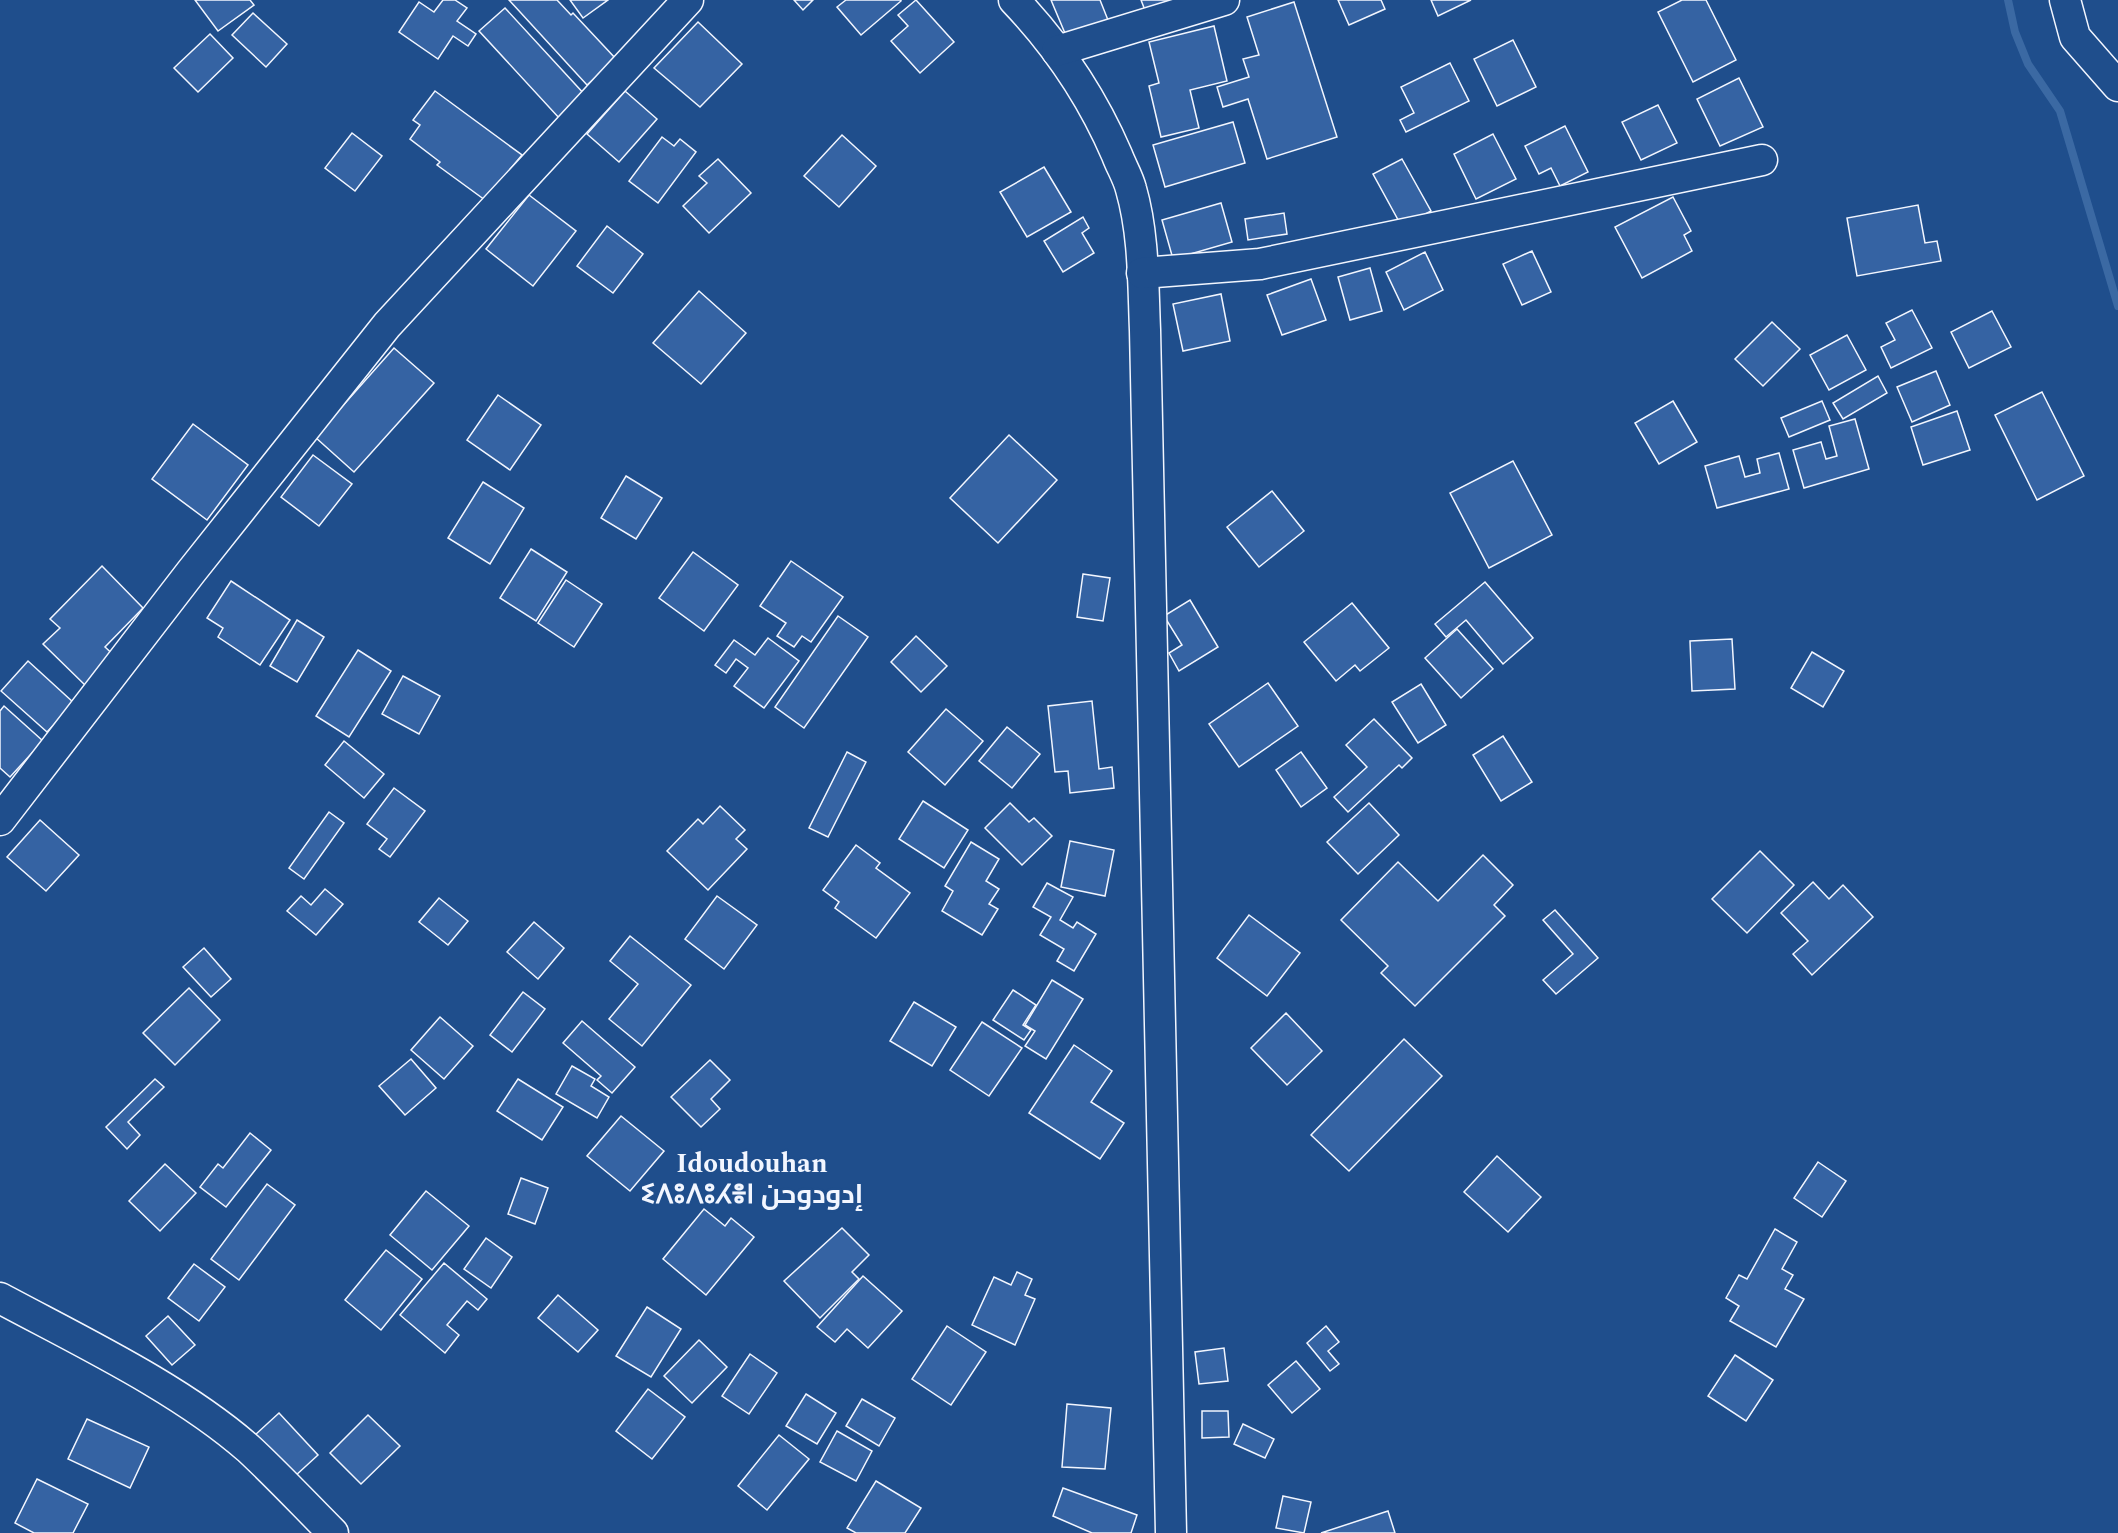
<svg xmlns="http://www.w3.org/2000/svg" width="2118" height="1533" font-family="Spectral,Cairo,'Noto Sans Tifinagh',serif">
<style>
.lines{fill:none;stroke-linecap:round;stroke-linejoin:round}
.stream{stroke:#3b69a3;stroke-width:8}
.building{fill:#3563a3;stroke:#f2f6ff;stroke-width:1.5}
.minor-casing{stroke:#f2f6ff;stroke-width:33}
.minor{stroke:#1f4e8c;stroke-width:30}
.labels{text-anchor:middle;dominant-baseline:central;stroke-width:4.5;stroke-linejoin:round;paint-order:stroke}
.quarter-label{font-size:27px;font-weight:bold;fill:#f2f6ff;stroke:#1f4e8c}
</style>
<rect width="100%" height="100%" fill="#1f4e8c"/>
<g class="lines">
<path class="stream" d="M 2008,0 L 2015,32 L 2028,64 L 2060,111 L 2118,306"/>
</g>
<g class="building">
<path d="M 195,0 L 250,0 L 254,5 L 218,31 Z"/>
<path d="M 443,0 L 455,0 L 467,8 L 457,21 L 476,34 L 468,46 L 453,36 L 438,59 L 399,32 L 419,2 L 434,12 Z"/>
<path d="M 509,0 L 557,0 L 571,15 L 573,13 L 616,59 L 587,85 Z"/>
<path d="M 570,0 L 608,0 L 583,18 Z"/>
<path d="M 794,0 L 813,0 L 803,10 Z"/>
<path d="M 846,0 L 901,0 L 901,1 L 861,35 L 837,7 Z"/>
<path d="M 916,0 L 954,42 L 920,73 L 891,41 L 908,26 L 898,15 Z"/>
<path d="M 1051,0 L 1100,0 L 1108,20 L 1067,38 Z"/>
<path d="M 1141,0 L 1192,0 L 1148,18 Z"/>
<path d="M 1338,0 L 1381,0 L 1385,9 L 1349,25 Z"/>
<path d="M 1431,0 L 1471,0 L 1438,16 Z"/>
<path d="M 1682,0 L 1706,0 L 1736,60 L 1693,82 L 1658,12 Z"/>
<path d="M 1294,2 L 1337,137 L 1267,159 L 1248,99 L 1223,107 L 1217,87 L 1249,77 L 1243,59 L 1259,55 L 1247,17 Z"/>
<path d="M 505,8 L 586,96 L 560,119 L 479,31 Z"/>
<path d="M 253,13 L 287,44 L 266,67 L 232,35 Z"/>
<path d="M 698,22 L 742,64 L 700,107 L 654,68 Z"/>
<path d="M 1214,26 L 1227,81 L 1190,90 L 1199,128 L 1161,137 L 1149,86 L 1159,83 L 1149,42 Z"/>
<path d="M 210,34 L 233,58 L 198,92 L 174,68 Z"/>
<path d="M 1513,40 L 1536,87 L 1497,106 L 1474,59 Z"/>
<path d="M 1450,63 L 1469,101 L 1406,132 L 1400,120 L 1414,113 L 1401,87 Z"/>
<path d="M 1739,78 L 1763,127 L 1720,146 L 1697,99 Z"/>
<path d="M 435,91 L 522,155 L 485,200 L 437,165 L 440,162 L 410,139 L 420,125 L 413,120 Z"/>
<path d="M 625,91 L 657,119 L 619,162 L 587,134 Z"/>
<path d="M 1658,105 L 1677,143 L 1641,160 L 1622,122 Z"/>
<path d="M 1233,122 L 1245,163 L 1165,187 L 1153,145 Z"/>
<path d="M 1565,126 L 1588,172 L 1560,186 L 1551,168 L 1539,174 L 1525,146 Z"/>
<path d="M 352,133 L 382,156 L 355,191 L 325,168 Z"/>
<path d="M 1493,134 L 1516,179 L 1476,199 L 1454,154 Z"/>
<path d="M 842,135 L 876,166 L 839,207 L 804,176 Z"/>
<path d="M 662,137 L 674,146 L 680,139 L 696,152 L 658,203 L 629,181 Z"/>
<path d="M 718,159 L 751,193 L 709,233 L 683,206 L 707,183 L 699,176 Z"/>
<path d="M 1402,159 L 1431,211 L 1402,227 L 1373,174 Z"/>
<path d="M 1044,167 L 1071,212 L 1027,237 L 1000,192 Z"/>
<path d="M 529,195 L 576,231 L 533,286 L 486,249 Z"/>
<path d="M 1673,197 L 1691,231 L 1684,235 L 1692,251 L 1642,278 L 1615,227 Z"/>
<path d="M 1221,203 L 1232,242 L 1173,259 L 1162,220 Z"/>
<path d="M 1918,205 L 1925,243 L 1937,241 L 1941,261 L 1857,276 L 1847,218 Z"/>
<path d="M 1284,213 L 1287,234 L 1248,240 L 1245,219 Z"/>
<path d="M 1083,217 L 1089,228 L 1082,233 L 1094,253 L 1063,272 L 1044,241 Z"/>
<path d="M 607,226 L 643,254 L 613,293 L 577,266 Z"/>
<path d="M 1532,251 L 1551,292 L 1522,305 L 1503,264 Z"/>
<path d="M 1425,252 L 1443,290 L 1404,310 L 1386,272 Z"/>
<path d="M 1370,268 L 1382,311 L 1350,320 L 1338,277 Z"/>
<path d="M 1311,279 L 1326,320 L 1282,335 L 1267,295 Z"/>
<path d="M 699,291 L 746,333 L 701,384 L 653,343 Z"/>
<path d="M 1221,294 L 1230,341 L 1183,351 L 1173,304 Z"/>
<path d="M 1912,310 L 1932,348 L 1891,368 L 1881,347 L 1895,340 L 1886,323 Z"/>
<path d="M 1992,311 L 2011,347 L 1969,368 L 1951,332 Z"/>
<path d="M 1772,322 L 1800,349 L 1763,386 L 1735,359 Z"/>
<path d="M 1847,335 L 1866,370 L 1829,390 L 1810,355 Z"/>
<path d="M 394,348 L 434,383 L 354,472 L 315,437 Z"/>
<path d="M 1936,371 L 1950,405 L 1912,422 L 1897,387 Z"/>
<path d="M 1878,376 L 1887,393 L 1843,419 L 1833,403 Z"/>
<path d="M 2042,392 L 2084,476 L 2037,500 L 1995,415 Z"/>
<path d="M 498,395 L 541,425 L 510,470 L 467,440 Z"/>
<path d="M 1673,401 L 1697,442 L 1659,464 L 1635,423 Z"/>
<path d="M 1822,401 L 1830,420 L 1789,437 L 1781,418 Z"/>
<path d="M 1957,411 L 1970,450 L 1923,465 L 1911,427 Z"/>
<path d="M 1855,419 L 1869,469 L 1804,488 L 1793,450 L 1821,442 L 1826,459 L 1837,456 L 1829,426 Z"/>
<path d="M 193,424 L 248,465 L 207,520 L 152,479 Z"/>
<path d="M 1009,435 L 1057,480 L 998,543 L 950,498 Z"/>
<path d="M 1779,453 L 1789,489 L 1717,508 L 1705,466 L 1739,456 L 1745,477 L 1760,473 L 1757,459 Z"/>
<path d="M 313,455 L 352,484 L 319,526 L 281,497 Z"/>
<path d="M 1513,461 L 1552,535 L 1489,568 L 1450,493 Z"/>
<path d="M 626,476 L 662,498 L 636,539 L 601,518 Z"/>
<path d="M 483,482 L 524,508 L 490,564 L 448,538 Z"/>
<path d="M 1272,491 L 1304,531 L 1259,567 L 1227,527 Z"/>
<path d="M 531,549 L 567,572 L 536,621 L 500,598 Z"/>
<path d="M 693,552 L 738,585 L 704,631 L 659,598 Z"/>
<path d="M 791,561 L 843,597 L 811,642 L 802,636 L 794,647 L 777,636 L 786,623 L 760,606 Z"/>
<path d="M 102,566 L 143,608 L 105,647 L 117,658 L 88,688 L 43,644 L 60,628 L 50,619 Z"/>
<path d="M 1083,574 L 1110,578 L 1103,621 L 1077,617 Z"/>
<path d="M 566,580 L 602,604 L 574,647 L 538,623 Z"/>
<path d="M 231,581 L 290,620 L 260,665 L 218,637 L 223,628 L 207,618 Z"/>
<path d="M 1485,582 L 1533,638 L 1503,664 L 1466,620 L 1446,637 L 1435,624 Z"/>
<path d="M 1190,600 L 1218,647 L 1179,671 L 1169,653 L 1182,645 L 1164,616 Z"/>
<path d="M 1352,603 L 1389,648 L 1360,671 L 1355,665 L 1336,681 L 1304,642 Z"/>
<path d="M 838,616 L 868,637 L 804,728 L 775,707 Z"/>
<path d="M 297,620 L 324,637 L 297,682 L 270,666 Z"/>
<path d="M 1457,629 L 1493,669 L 1461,698 L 1425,658 Z"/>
<path d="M 916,636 L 947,666 L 921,692 L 891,662 Z"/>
<path d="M 768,638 L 799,661 L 764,708 L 734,686 L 748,668 L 736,659 L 726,673 L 715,665 L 734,640 L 755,655 Z"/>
<path d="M 1732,639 L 1735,689 L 1692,691 L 1690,641 Z"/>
<path d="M 358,650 L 391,671 L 349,737 L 316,716 Z"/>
<path d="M 1812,652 L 1844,671 L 1823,707 L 1791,688 Z"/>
<path d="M 28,661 L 74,703 L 47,732 L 1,691 Z"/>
<path d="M 403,676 L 440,696 L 419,734 L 382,714 Z"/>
<path d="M 1268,683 L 1298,726 L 1239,767 L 1209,724 Z"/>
<path d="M 1421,684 L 1446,725 L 1418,743 L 1392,702 Z"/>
<path d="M 1092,701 L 1099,769 L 1112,767 L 1114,788 L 1070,793 L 1068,771 L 1055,772 L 1048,706 Z"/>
<path d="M 4,706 L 43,741 L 10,777 L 0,768 L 0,711 Z"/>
<path d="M 946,709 L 983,741 L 945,785 L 908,752 Z"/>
<path d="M 1374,719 L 1412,758 L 1402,768 L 1399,765 L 1348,812 L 1334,797 L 1367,767 L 1346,745 Z"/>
<path d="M 1007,727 L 1040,754 L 1012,788 L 979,761 Z"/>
<path d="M 1503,736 L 1532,782 L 1501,801 L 1473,755 Z"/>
<path d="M 344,741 L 384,774 L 364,798 L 325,765 Z"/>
<path d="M 847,752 L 866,762 L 828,837 L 809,828 Z"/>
<path d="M 1301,752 L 1327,788 L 1301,807 L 1276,770 Z"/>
<path d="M 394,788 L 425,811 L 390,857 L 379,849 L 387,839 L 367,824 Z"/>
<path d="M 923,801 L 968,830 L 944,868 L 899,839 Z"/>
<path d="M 1010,803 L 1029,822 L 1034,818 L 1052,836 L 1022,865 L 985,828 Z"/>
<path d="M 1369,803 L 1399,835 L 1358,874 L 1327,842 Z"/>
<path d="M 720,806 L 745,830 L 736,839 L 747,849 L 708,890 L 667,851 L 698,819 L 703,824 Z"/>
<path d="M 329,812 L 344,823 L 304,879 L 289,868 Z"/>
<path d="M 40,820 L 79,855 L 46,891 L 7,857 Z"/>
<path d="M 1070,841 L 1114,850 L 1105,896 L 1061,887 Z"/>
<path d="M 971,842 L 999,859 L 986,881 L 999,889 L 989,904 L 998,909 L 982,935 L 942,911 L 953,891 L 945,886 Z"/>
<path d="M 856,845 L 880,863 L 876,868 L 910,893 L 876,938 L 835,908 L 839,902 L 823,890 Z"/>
<path d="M 1760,851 L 1794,885 L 1747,933 L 1712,899 Z"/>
<path d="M 1483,855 L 1513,885 L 1494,905 L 1505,916 L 1415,1006 L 1381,973 L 1388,966 L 1341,920 L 1398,862 L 1438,901 Z"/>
<path d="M 1813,882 L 1829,899 L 1843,885 L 1873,917 L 1812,975 L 1793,954 L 1808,941 L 1781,913 Z"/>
<path d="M 1047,883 L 1073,897 L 1060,920 L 1073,928 L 1077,922 L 1096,934 L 1074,971 L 1057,961 L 1064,949 L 1040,935 L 1051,917 L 1033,907 Z"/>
<path d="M 325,889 L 343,904 L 316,935 L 287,911 L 301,896 L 311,905 Z"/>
<path d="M 717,896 L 757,925 L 724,969 L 685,939 Z"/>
<path d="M 439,898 L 468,921 L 448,945 L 419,922 Z"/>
<path d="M 1555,910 L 1598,958 L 1556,994 L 1543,980 L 1573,954 L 1543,920 Z"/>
<path d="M 1249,915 L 1300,953 L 1267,996 L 1217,958 Z"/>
<path d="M 534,922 L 564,948 L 538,979 L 507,952 Z"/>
<path d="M 630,936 L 691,985 L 642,1046 L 609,1019 L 638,984 L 610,961 Z"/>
<path d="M 204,948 L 231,979 L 211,997 L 183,967 Z"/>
<path d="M 1052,980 L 1083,999 L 1046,1059 L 1025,1046 L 1035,1031 L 1025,1025 Z"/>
<path d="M 189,988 L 220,1020 L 175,1065 L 143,1033 Z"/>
<path d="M 1013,990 L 1036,1005 L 1023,1025 L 1031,1030 L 1024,1040 L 993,1020 Z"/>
<path d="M 523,992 L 545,1009 L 512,1052 L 490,1035 Z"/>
<path d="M 914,1002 L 956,1027 L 932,1066 L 890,1041 Z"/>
<path d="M 1286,1013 L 1322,1051 L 1287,1085 L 1251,1048 Z"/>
<path d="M 440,1017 L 473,1046 L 444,1079 L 411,1050 Z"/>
<path d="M 582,1021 L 635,1067 L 612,1093 L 597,1080 L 601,1076 L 563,1043 Z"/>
<path d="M 982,1022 L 1022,1048 L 989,1096 L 950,1070 Z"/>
<path d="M 1404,1039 L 1442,1076 L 1349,1171 L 1311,1135 Z"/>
<path d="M 1074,1045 L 1112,1071 L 1091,1102 L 1124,1123 L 1100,1159 L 1029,1113 Z"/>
<path d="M 411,1059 L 436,1088 L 405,1115 L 379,1086 Z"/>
<path d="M 710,1060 L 730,1080 L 711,1099 L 720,1109 L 701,1127 L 671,1097 Z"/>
<path d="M 572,1066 L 595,1079 L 591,1086 L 609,1097 L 597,1118 L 556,1094 Z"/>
<path d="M 155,1079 L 164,1087 L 128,1122 L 140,1135 L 127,1149 L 106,1127 Z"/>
<path d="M 518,1079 L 563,1107 L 542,1140 L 497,1111 Z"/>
<path d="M 621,1116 L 664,1151 L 630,1191 L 587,1156 Z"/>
<path d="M 250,1133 L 271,1150 L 226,1207 L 200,1187 L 218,1164 L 223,1168 Z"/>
<path d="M 1497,1156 L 1541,1197 L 1508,1232 L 1464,1192 Z"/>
<path d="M 1818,1162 L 1846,1181 L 1822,1217 L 1794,1198 Z"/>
<path d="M 165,1164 L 196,1193 L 160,1231 L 129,1201 Z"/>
<path d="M 521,1178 L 548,1188 L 535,1224 L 508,1214 Z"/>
<path d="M 267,1184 L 295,1205 L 239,1280 L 211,1259 Z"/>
<path d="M 426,1191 L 469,1226 L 432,1270 L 390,1235 Z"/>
<path d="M 704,1209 L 725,1226 L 731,1218 L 754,1237 L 706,1295 L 663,1259 Z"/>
<path d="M 842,1228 L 869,1255 L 852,1272 L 859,1279 L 820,1318 L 784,1281 Z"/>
<path d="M 1775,1229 L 1797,1242 L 1782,1269 L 1793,1275 L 1785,1289 L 1804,1299 L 1776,1347 L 1730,1321 L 1739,1306 L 1726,1298 L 1739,1275 L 1747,1279 Z"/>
<path d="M 486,1238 L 512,1257 L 491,1288 L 464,1269 Z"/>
<path d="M 386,1250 L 422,1279 L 381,1330 L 345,1300 Z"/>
<path d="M 444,1263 L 487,1299 L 478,1310 L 467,1301 L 447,1325 L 459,1335 L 445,1353 L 400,1315 Z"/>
<path d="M 194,1264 L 225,1287 L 199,1321 L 168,1298 Z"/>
<path d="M 1017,1272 L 1032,1279 L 1025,1295 L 1035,1299 L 1015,1345 L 972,1325 L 994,1277 L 1011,1285 Z"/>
<path d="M 863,1276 L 902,1311 L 868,1348 L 847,1329 L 835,1342 L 817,1327 Z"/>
<path d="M 558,1295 L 598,1330 L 578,1352 L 538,1318 Z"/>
<path d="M 647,1307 L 681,1329 L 651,1377 L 616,1356 Z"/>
<path d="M 168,1316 L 195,1345 L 172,1365 L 146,1336 Z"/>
<path d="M 947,1326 L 986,1352 L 951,1405 L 912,1379 Z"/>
<path d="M 1326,1326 L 1339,1342 L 1328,1351 L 1339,1364 L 1330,1371 L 1307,1343 Z"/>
<path d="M 699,1340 L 727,1367 L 692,1403 L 664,1376 Z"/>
<path d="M 1224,1348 L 1228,1381 L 1199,1384 L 1195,1352 Z"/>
<path d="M 750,1354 L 777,1373 L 749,1414 L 722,1396 Z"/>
<path d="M 1735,1355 L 1773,1380 L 1746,1421 L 1708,1396 Z"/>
<path d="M 1296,1361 L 1320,1389 L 1292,1413 L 1268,1385 Z"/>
<path d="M 648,1389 L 685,1417 L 652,1459 L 616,1431 Z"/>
<path d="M 806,1394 L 836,1413 L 817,1444 L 786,1426 Z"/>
<path d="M 862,1399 L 895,1418 L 879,1446 L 846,1426 Z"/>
<path d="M 1067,1404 L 1111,1408 L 1105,1469 L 1062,1467 Z"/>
<path d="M 1202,1411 L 1228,1411 L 1229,1437 L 1202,1438 Z"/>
<path d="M 279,1413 L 318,1455 L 294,1477 L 255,1435 Z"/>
<path d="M 368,1415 L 400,1446 L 361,1484 L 330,1453 Z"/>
<path d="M 87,1419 L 149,1447 L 130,1488 L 68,1459 Z"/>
<path d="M 1243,1424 L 1274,1439 L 1265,1458 L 1234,1444 Z"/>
<path d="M 837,1431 L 872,1451 L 856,1481 L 820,1462 Z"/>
<path d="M 779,1435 L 809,1459 L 767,1510 L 738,1486 Z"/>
<path d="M 37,1479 L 88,1504 L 73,1533 L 34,1533 L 15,1523 Z"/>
<path d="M 876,1481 L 921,1508 L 905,1533 L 856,1533 L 847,1528 Z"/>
<path d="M 1063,1488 L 1137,1515 L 1131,1533 L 1092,1533 L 1053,1516 Z"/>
<path d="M 1283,1496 L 1311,1502 L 1304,1533 L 1276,1528 Z"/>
<path d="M 1388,1511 L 1395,1533 L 1321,1533 Z"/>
</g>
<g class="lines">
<defs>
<g id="minor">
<path d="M 1014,0 C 1057,45 1092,97 1117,155 C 1121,166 1128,177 1131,189 C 1144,234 1143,283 1145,330 L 1171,1533"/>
<path d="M 2065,0 L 2075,37 L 2118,86"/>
<path d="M 1057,51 L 1224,0"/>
<path d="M 1142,273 L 1260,264 L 1762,160"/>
<path d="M 0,820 L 191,572 L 387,325 L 688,0"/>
<path d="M 0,1298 C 80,1341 181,1389 249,1449 C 278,1476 305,1505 333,1533"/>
</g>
</defs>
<use href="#minor" class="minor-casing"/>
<use href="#minor" class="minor"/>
</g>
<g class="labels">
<g class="quarter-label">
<text x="752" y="1164">Idoudouhan<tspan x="752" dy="31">ⵉⴷⵓⴷⵓⵃⴻⵏ إدودوحن</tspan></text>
</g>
</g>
</svg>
